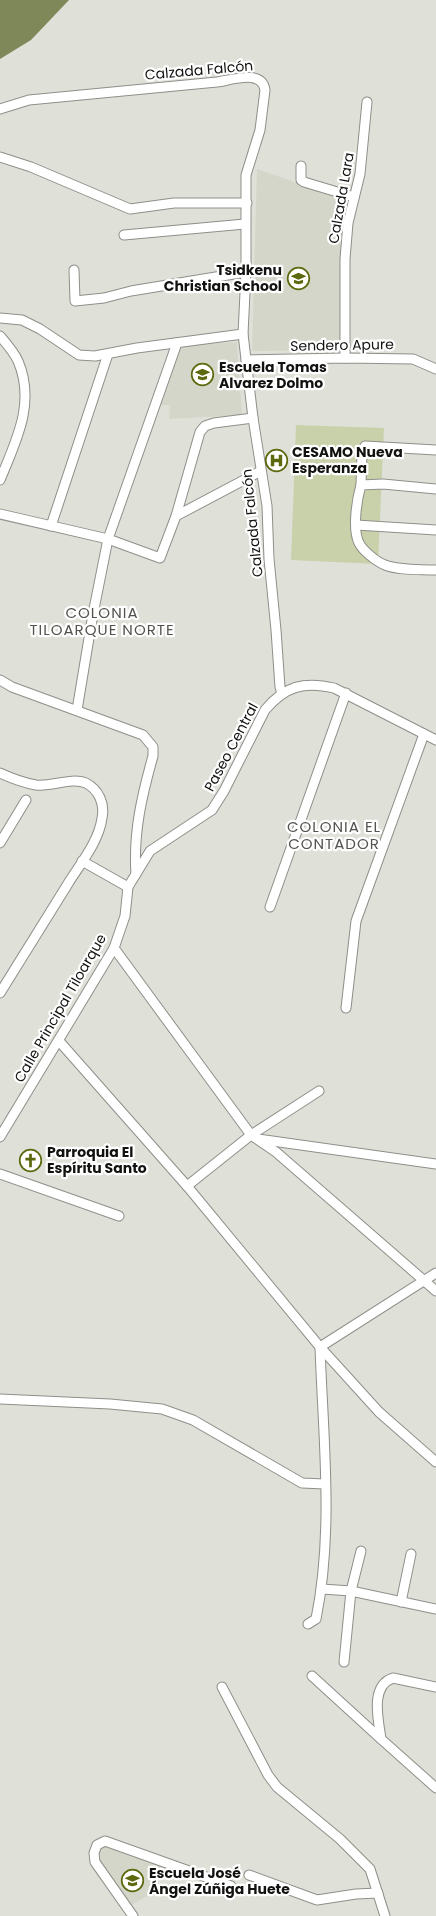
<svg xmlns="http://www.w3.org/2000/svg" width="436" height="1916" font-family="Poppins,sans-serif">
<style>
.built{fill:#d3d6c8}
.green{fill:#c9d1ab}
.water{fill:#7f8858}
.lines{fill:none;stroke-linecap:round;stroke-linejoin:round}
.street-casing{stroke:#8e8f89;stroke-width:11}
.street{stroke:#fff;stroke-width:9}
.labels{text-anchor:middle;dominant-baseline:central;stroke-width:4.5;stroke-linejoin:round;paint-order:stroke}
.street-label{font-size:14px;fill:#121210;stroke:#fff}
.poi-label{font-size:14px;font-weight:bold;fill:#121210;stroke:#fff;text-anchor:start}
.neighbourhood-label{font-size:15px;letter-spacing:1px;fill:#53544e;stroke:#fff}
</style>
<rect width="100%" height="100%" fill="#dfe1d9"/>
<g class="built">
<path d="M 257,169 L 338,197 L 341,201 L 340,350 L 252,351 Z"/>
<path d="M 237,342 L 242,415 L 169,419 L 170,405 L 155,405 L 177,346 Z"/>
<path d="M 107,1845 L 160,1866 L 148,1896 L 129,1906 L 99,1862 L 98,1856 L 100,1848 Z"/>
</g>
<path class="green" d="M 296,425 L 384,428 L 378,564 L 291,560 Z"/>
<path class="water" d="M 0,0 L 69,0 L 31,40 L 0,59 Z"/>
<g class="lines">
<defs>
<g id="street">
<path d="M 0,109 L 29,100 L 217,82 C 232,80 262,69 265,90 L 260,130 L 246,175 L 246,272 L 243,334 L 253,418 L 267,506 L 269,559 L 276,630 L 280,687 L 282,693"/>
<path d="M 0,157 L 31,167 L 130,209 L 174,203 L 247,203"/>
<path d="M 301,166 L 301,180 L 304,182 L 354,197"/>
<path d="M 124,235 L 245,224"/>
<path d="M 74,270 L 75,301 L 104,298 L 131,291 L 246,272"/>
<path d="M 0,318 L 22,320 L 40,329 L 79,355 L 95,356 L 137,348 L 243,334"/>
<path d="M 0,336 C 6,343 14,352 18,361 C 36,403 16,441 0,480"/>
<path d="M 345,358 L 345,259 L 348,223 L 360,174 L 367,102"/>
<path d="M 246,360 L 345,358 L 413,359 L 436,369"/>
<path d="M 361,485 L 362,451 L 365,446 L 436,450"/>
<path d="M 436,489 L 383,484 L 361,485 C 357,499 352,529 359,543 C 363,551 377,562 385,565 C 401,571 420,569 436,570"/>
<path d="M 0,514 L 108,539 L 160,558 L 176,516 L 200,432 L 205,426 L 214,423 L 253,418"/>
<path d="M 176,516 L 261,471"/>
<path d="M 356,525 L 436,530"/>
<path d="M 51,526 L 108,354"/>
<path d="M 0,680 L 12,687 L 143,735 L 153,747 L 153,756 C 142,795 133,833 136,874"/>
<path d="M 77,710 L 93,614 L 108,539 L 177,343"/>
<path d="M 0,773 C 11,778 25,783 36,785 C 52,787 71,777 86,783 C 99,790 105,804 102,818 C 99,841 81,863 69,882 C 46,919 23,956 0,993"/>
<path d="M 0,843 L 26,800"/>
<path d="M 82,861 L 128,887"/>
<path d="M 270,907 L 346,693"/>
<path d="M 114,948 L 251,1135 L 276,1152 L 436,1291"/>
<path d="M 346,1008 L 356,921 L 424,734"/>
<path d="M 59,1041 L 187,1186 L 320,1347 L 379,1412 L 436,1462"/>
<path d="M 0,1137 L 114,948 L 125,916 L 128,887 L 150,851 L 212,810 L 224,791 L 265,710 C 285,686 304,681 334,688 L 436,740"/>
<path d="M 258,1139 L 436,1164"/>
<path d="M 0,1174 L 119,1216"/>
<path d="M 187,1186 L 251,1135 L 319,1091"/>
<path d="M 320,1347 L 436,1273"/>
<path d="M 0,1399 L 110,1404 L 162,1409 L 193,1420 L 302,1483 L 325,1484"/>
<path d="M 322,1589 L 351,1591 L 436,1609"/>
<path d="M 401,1602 L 411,1554"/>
<path d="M 308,1624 L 316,1619 C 334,1530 323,1437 320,1347"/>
<path d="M 344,1662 L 351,1591 L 361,1551"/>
<path d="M 312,1676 L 381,1739"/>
<path d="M 222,1687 L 268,1775 L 277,1787 L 340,1839 L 370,1869 L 385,1916"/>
<path d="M 436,1687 L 393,1678 C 369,1686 379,1722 381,1739 L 436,1788"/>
<path d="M 249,1875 L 317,1900 L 356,1894 L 378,1893"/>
<path d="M 133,1916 L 95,1862 L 94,1853 L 97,1845 L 105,1841 L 231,1886"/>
</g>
</defs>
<use href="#street" class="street-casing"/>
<use href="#street" class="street"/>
</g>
<defs>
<symbol id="school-ring" viewBox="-11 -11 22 22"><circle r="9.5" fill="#fff" stroke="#5e690e" stroke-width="1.5"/><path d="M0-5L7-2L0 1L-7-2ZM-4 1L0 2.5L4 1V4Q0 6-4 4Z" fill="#5e690e"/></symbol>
<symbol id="hospital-ring" viewBox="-11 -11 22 22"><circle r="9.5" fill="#fff" stroke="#5e690e" stroke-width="1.5"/><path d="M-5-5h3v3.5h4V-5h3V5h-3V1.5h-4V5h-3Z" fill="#5e690e"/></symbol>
<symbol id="church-ring" viewBox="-11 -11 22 22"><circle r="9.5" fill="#fff" stroke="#5e690e" stroke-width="1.5"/><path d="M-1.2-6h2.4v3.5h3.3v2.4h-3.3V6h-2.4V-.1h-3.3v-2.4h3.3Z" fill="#5e690e"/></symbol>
</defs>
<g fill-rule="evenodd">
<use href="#school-ring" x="286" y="266" width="25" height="25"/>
<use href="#school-ring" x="190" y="362" width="25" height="25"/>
<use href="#hospital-ring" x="264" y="448" width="25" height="25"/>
<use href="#church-ring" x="18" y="1148" width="25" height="25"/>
<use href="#school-ring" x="120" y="1868" width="25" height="25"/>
</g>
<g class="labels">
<g class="street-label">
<text transform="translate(199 70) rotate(-5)">Calzada Falcón</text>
<text transform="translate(341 198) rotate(-80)">Calzada Lara</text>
<text transform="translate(342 345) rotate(-1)">Sendero Apure</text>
<text transform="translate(252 523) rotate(-96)">Calzada Falcón</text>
<text transform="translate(231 747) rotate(-62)">Paseo Central</text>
<text transform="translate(60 1008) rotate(-60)">Calle Principal Tiloarque</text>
</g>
<g class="poi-label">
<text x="282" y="270" text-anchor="end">Tsidkenu<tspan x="282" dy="16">Christian School</tspan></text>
<text x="219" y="367">Escuela Tomas<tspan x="219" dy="16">Alvarez Dolmo</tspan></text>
<text x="292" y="452">CESAMO Nueva<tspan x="292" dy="16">Esperanza</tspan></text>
<text x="47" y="1152">Parroquia El<tspan x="47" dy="16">Espíritu Santo</tspan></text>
<text x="149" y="1873">Escuela José<tspan x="149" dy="16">Ángel Zúñiga Huete</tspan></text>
</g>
<g class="neighbourhood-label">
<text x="102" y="612">COLONIA<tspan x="102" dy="17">TILOARQUE NORTE</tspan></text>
<text x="334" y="826">COLONIA EL<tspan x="334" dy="17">CONTADOR</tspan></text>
</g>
</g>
</svg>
